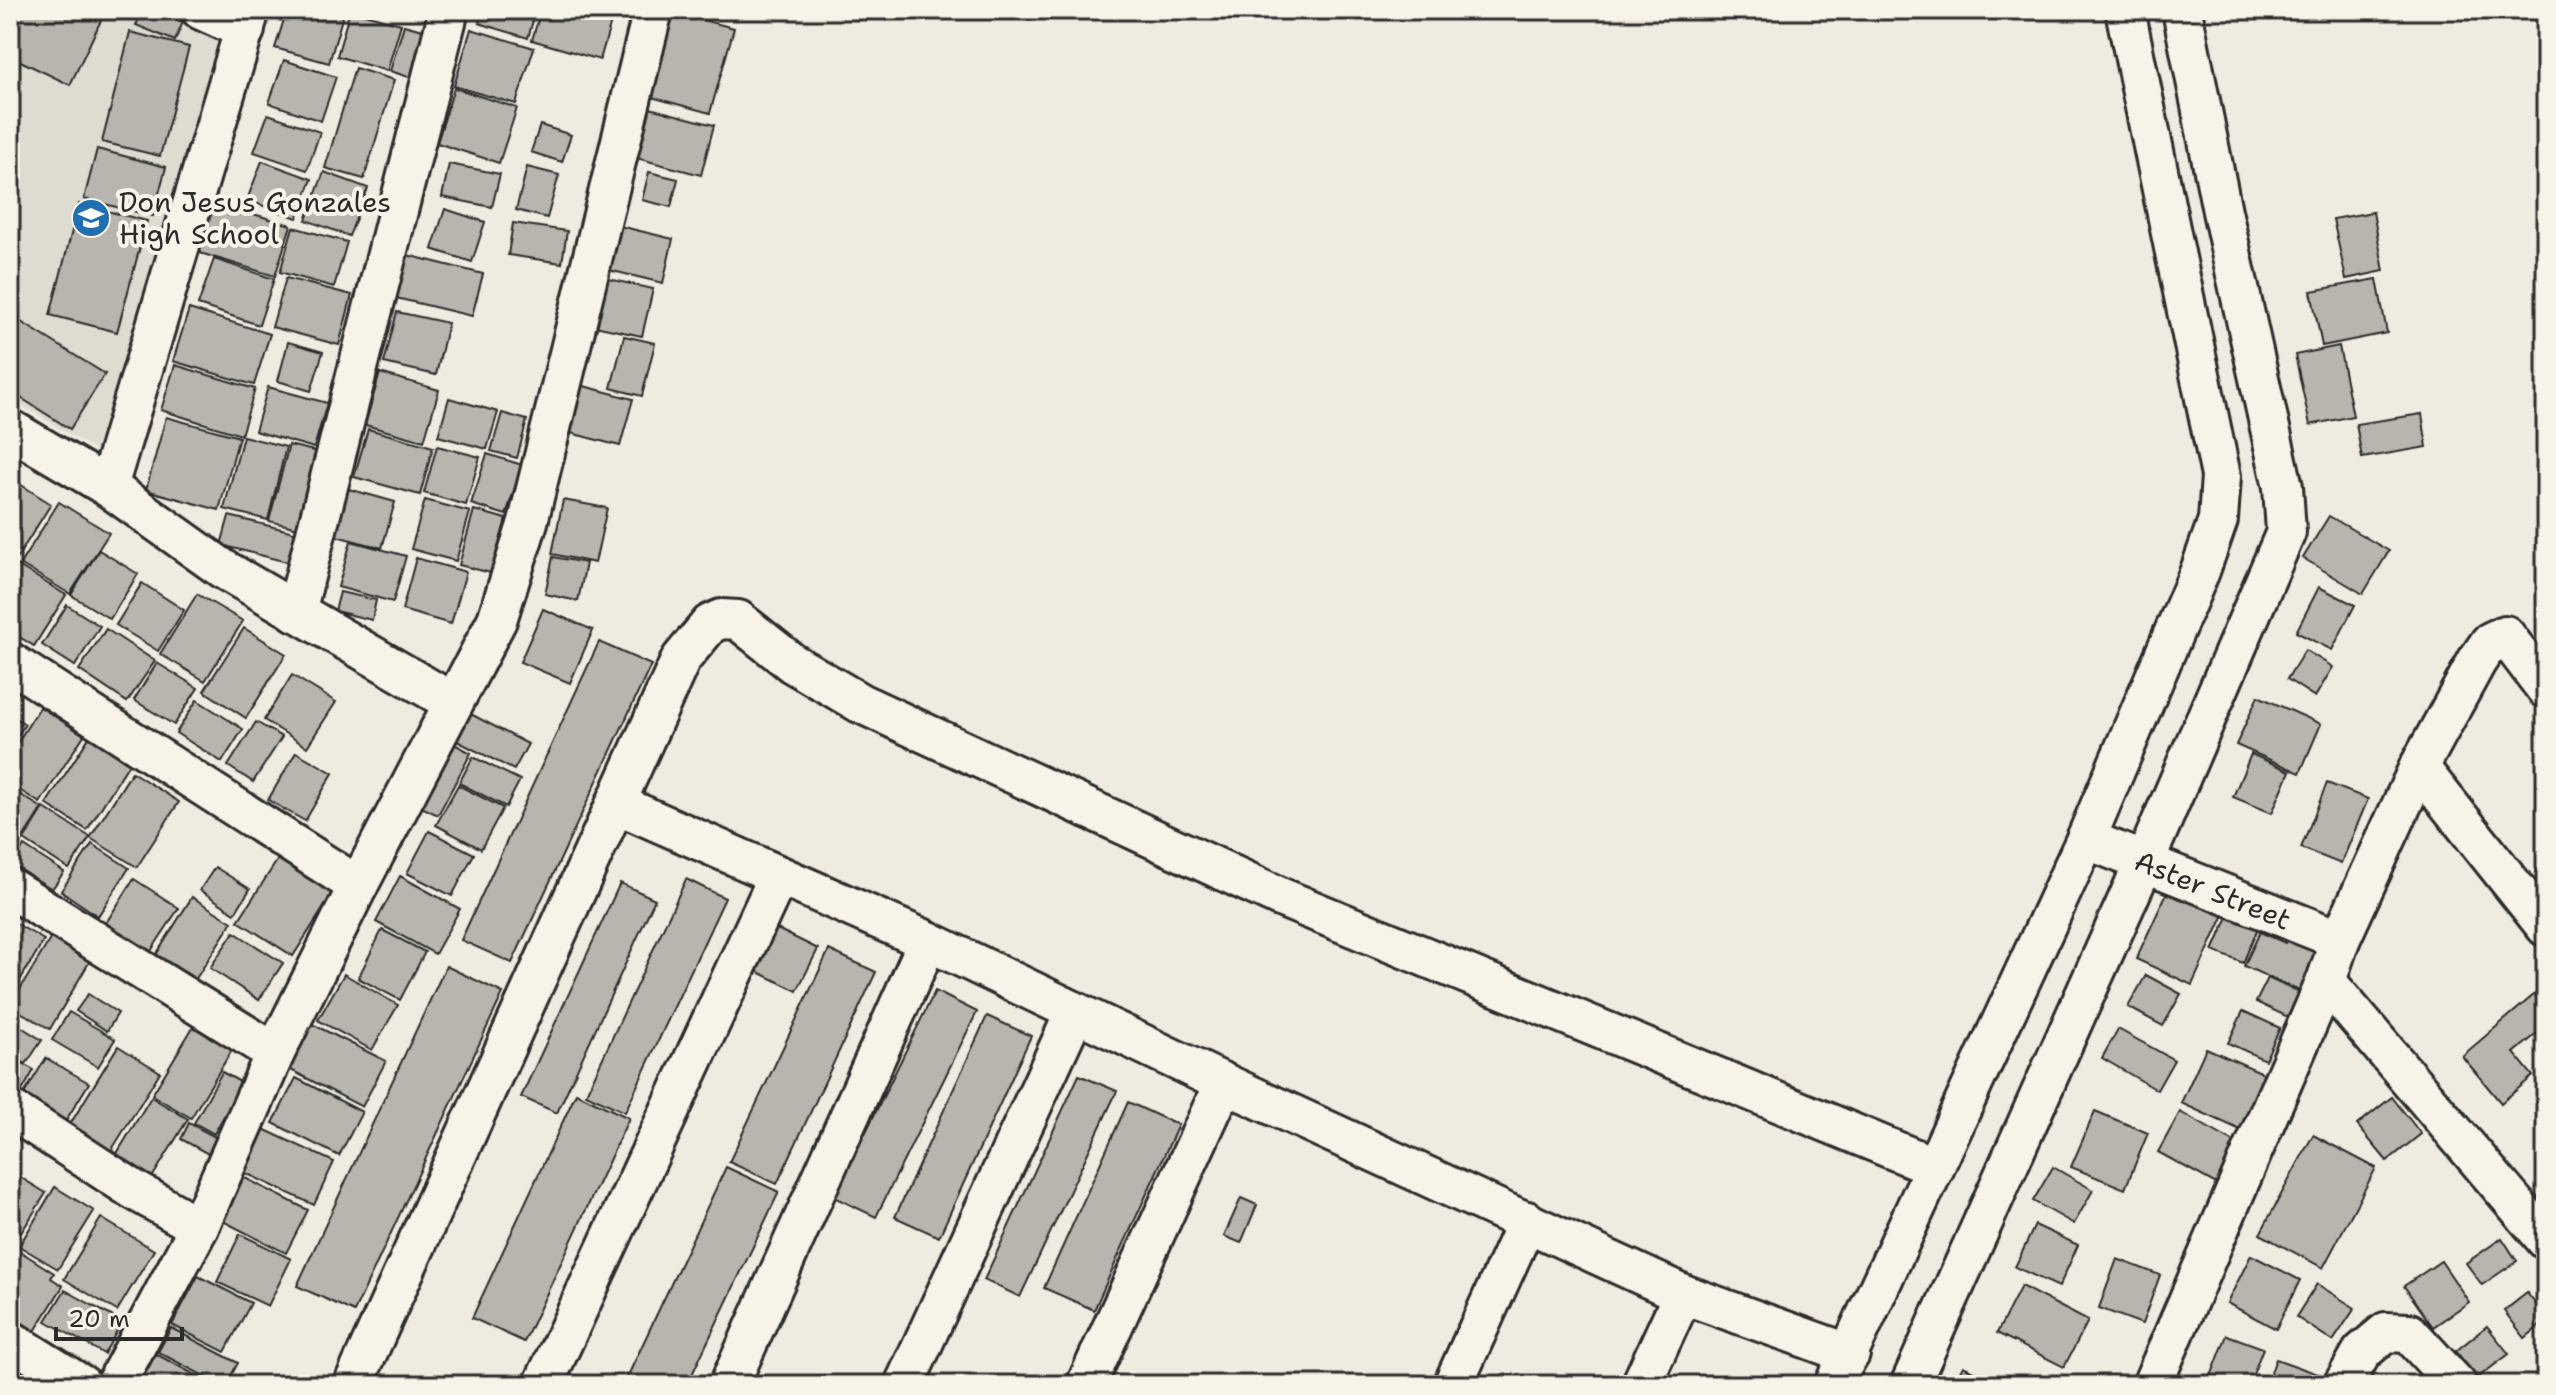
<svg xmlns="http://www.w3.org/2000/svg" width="2556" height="1395" font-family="'Shantell Sans',sans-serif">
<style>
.built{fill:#dedbd1}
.building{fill:#b8b5ae;stroke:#2b2b2b;stroke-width:2}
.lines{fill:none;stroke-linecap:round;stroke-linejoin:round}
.minor-casing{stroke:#2b2b2b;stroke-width:44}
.minor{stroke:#f7f3e8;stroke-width:38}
.labels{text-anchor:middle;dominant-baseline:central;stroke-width:8;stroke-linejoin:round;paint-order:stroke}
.poi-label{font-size:28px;fill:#2b2b2b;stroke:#f7f3e8;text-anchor:start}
.street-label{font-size:28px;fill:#2b2b2b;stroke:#f7f3e8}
</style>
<rect width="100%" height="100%" fill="#efebe0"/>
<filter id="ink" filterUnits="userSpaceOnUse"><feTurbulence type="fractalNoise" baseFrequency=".0125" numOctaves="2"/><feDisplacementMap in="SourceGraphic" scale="16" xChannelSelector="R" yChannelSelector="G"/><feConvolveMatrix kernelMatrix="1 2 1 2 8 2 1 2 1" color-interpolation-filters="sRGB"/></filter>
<g filter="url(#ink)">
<path class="built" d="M 10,10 L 170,10 L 230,37 L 97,451 L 10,398 Z"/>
<g class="building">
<path d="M 10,10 L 96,10 L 104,14 L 70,85 L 10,56 Z"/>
<path d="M 143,10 L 154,10 L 183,22 L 175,41 L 136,25 Z"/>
<path d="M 287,10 L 324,10 L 343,15 L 329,63 L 275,48 Z"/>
<path d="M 350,10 L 401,24 L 387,71 L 337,56 Z"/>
<path d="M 483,10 L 536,10 L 528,38 L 479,23 Z"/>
<path d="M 541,10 L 570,10 L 611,22 L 600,60 L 532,40 Z"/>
<path d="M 667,11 L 734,28 L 710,113 L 644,95 Z"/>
<path d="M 404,25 L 426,31 L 412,78 L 390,71 Z"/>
<path d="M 471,29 L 534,48 L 516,104 L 454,86 Z"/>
<path d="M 130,32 L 189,47 L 160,156 L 102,142 Z"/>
<path d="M 284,60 L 336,77 L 321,121 L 269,103 Z"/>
<path d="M 355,68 L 394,80 L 364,179 L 325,168 Z"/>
<path d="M 454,88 L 517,108 L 499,163 L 437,143 Z"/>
<path d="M 642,106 L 714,125 L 701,175 L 629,156 Z"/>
<path d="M 268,114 L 320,132 L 307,170 L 254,152 Z"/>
<path d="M 540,125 L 571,135 L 562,162 L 531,152 Z"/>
<path d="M 97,149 L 166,167 L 153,216 L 84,199 Z"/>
<path d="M 262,161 L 312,179 L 297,218 L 247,200 Z"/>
<path d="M 449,164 L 500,174 L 492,207 L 442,197 Z"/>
<path d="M 527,167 L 559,175 L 547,218 L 516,210 Z"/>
<path d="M 324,172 L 368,188 L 349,236 L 306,220 Z"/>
<path d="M 649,172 L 678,179 L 671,207 L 642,200 Z"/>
<path d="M 212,202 L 291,225 L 275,276 L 197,252 Z"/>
<path d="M 79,204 L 147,221 L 117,332 L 50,315 Z"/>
<path d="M 445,209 L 485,222 L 472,262 L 432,249 Z"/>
<path d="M 2373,212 L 2384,271 L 2346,279 L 2333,219 Z"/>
<path d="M 513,223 L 567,231 L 562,263 L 508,255 Z"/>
<path d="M 607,223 L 673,239 L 663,283 L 596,267 Z"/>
<path d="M 293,227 L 347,242 L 334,287 L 280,272 Z"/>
<path d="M 407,255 L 483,274 L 472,316 L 396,298 Z"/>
<path d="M 214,259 L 274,279 L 259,325 L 198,305 Z"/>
<path d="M 600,277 L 653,289 L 642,336 L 590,325 Z"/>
<path d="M 286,278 L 352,295 L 339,345 L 272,327 Z"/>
<path d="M 2377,279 L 2387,333 L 2322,346 L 2311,291 Z"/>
<path d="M 189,309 L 270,334 L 254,385 L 173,361 Z"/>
<path d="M 397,312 L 448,323 L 436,375 L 384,363 Z"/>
<path d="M 10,315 L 105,374 L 70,429 L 10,391 Z"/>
<path d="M 624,336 L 655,343 L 642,396 L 611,388 Z"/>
<path d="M 288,342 L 323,352 L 311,391 L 278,381 Z"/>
<path d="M 2339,346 L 2353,416 L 2310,425 L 2295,355 Z"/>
<path d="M 175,365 L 255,389 L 241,435 L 161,410 Z"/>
<path d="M 380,373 L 439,390 L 424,441 L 365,425 Z"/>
<path d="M 576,384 L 633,399 L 620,446 L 563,431 Z"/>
<path d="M 268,387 L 327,403 L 314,448 L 255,431 Z"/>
<path d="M 449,398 L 498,412 L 487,449 L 438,436 Z"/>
<path d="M 502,413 L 527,420 L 517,458 L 491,451 Z"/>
<path d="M 2422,414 L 2427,447 L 2362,458 L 2356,424 Z"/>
<path d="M 166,417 L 239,437 L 219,510 L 146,490 Z"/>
<path d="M 368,429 L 433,447 L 420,495 L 354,477 Z"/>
<path d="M 243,436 L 286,447 L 268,520 L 224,509 Z"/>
<path d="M 289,445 L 326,454 L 306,530 L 269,521 Z"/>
<path d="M 437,446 L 480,457 L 466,505 L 424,493 Z"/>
<path d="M 487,454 L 522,465 L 506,515 L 471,504 Z"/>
<path d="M 15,481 L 51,504 L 10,569 L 10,488 Z"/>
<path d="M 338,486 L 395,502 L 382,548 L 325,533 Z"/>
<path d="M 425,500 L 470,512 L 456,561 L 411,549 Z"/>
<path d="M 563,500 L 607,508 L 595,563 L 552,554 Z"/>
<path d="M 59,502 L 109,533 L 70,594 L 20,564 Z"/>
<path d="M 474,510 L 506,519 L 491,573 L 459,565 Z"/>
<path d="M 229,516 L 298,533 L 291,563 L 221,545 Z"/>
<path d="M 2329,516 L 2389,551 L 2363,594 L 2303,558 Z"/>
<path d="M 351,541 L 406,556 L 393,602 L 338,587 Z"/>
<path d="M 99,550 L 138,574 L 110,619 L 71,595 Z"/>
<path d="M 553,557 L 586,563 L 578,601 L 545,594 Z"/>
<path d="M 416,558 L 466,572 L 451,624 L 402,610 Z"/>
<path d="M 17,565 L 66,595 L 34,646 L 10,631 L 10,576 Z"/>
<path d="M 142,583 L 184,610 L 158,651 L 116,625 Z"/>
<path d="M 2319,587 L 2355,605 L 2332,650 L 2296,632 Z"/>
<path d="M 340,592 L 376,600 L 372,620 L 335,611 Z"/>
<path d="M 197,594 L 243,621 L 205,681 L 160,654 Z"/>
<path d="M 67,605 L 100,626 L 75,666 L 42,645 Z"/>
<path d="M 543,609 L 593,630 L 570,683 L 520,662 Z"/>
<path d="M 244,628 L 286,654 L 246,718 L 204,691 Z"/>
<path d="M 106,629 L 155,661 L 127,702 L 79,670 Z"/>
<path d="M 599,642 L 651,665 L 512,963 L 461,940 Z"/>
<path d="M 2305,650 L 2333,667 L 2315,697 L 2287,679 Z"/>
<path d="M 157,663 L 198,688 L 174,725 L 134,700 Z"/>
<path d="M 292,675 L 336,702 L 307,747 L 264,720 Z"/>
<path d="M 2258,696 L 2321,724 L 2300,773 L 2236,745 Z"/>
<path d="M 197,700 L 243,729 L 222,762 L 176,733 Z"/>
<path d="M 40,707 L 84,735 L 40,803 L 10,784 L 10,754 Z"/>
<path d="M 467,712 L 528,744 L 514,770 L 453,739 Z"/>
<path d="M 10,714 L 25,724 L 10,748 Z"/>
<path d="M 256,722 L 282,737 L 253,782 L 228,766 Z"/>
<path d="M 90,736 L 130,762 L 87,830 L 46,804 Z"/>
<path d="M 447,740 L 471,753 L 438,815 L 413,803 Z"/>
<path d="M 296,752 L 333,773 L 305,821 L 268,800 Z"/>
<path d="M 2251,754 L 2290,771 L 2272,813 L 2233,797 Z"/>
<path d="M 473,757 L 520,780 L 506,807 L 459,783 Z"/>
<path d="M 132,772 L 179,802 L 137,867 L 90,838 Z"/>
<path d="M 2327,783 L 2368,799 L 2341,864 L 2301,848 Z"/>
<path d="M 458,785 L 503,808 L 481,849 L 436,825 Z"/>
<path d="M 10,788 L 42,808 L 10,858 Z"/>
<path d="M 44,808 L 90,837 L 69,869 L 24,840 Z"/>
<path d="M 429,831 L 474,854 L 452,896 L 407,873 Z"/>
<path d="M 92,844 L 129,868 L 98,916 L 61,891 Z"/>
<path d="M 24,846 L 64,872 L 52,889 L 13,865 Z"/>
<path d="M 280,856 L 335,890 L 293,956 L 238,921 Z"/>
<path d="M 215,867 L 250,889 L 235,913 L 200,890 Z"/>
<path d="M 400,876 L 460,909 L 435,954 L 376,922 Z"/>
<path d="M 134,879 L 179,908 L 149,954 L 104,926 Z"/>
<path d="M 686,879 L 725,898 L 625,1112 L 586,1094 Z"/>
<path d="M 620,883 L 655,899 L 557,1113 L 521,1097 Z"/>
<path d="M 2171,884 L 2227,908 L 2192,985 L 2136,959 Z"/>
<path d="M 192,897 L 232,922 L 195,980 L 156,955 Z"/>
<path d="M 2230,912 L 2260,923 L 2243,963 L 2213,951 Z"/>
<path d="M 10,920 L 44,940 L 10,997 Z"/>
<path d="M 769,925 L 818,949 L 797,991 L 748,967 Z"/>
<path d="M 382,930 L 425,952 L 400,1000 L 358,978 Z"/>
<path d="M 2291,931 L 2325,947 L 2304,993 L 2244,966 L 2260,932 L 2285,943 Z"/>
<path d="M 234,932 L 283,963 L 259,1000 L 210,968 Z"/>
<path d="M 52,936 L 91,959 L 50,1029 L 10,1006 Z"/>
<path d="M 829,950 L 876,972 L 777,1184 L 729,1162 Z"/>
<path d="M 446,966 L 503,993 L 354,1312 L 297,1286 Z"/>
<path d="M 344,974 L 398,1005 L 372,1050 L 318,1020 Z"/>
<path d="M 2146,975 L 2181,994 L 2163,1026 L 2128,1007 Z"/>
<path d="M 2268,978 L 2302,994 L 2290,1018 L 2256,1002 Z"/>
<path d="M 935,991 L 977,1012 L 876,1217 L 834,1197 Z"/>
<path d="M 88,994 L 118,1013 L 107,1031 L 76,1011 Z"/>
<path d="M 2535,994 L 2546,1007 L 2546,1026 L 2514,1053 L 2533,1076 L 2501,1103 L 2462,1056 Z"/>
<path d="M 2243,1011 L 2280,1028 L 2265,1060 L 2228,1043 Z"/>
<path d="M 69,1012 L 115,1039 L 98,1067 L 52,1040 Z"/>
<path d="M 987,1016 L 1031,1036 L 939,1237 L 895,1217 Z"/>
<path d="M 10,1020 L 42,1040 L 26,1064 L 10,1054 Z"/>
<path d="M 310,1023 L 386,1061 L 362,1107 L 287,1068 Z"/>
<path d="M 193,1027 L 232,1050 L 191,1118 L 152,1095 Z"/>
<path d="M 2118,1029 L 2174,1060 L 2157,1090 L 2102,1058 Z"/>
<path d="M 118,1046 L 160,1072 L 111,1151 L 69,1126 Z"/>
<path d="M 2206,1048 L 2272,1077 L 2247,1133 L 2181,1103 Z"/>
<path d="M 10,1056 L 34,1070 L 18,1098 L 10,1094 Z"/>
<path d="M 46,1058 L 89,1083 L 63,1125 L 21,1099 Z"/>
<path d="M 222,1072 L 242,1083 L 214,1134 L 194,1123 Z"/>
<path d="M 1079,1075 L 1117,1091 L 1020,1297 L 984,1280 Z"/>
<path d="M 296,1078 L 362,1112 L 339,1156 L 273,1123 Z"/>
<path d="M 576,1093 L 629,1118 L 524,1342 L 472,1318 Z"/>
<path d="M 151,1097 L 188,1119 L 150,1181 L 113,1160 Z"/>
<path d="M 2392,1097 L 2421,1134 L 2387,1161 L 2357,1125 Z"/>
<path d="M 1128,1102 L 1178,1125 L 1094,1310 L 1044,1288 Z"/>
<path d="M 2095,1111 L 2148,1133 L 2125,1189 L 2071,1167 Z"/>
<path d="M 2180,1112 L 2241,1146 L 2218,1185 L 2158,1152 Z"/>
<path d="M 189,1123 L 219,1139 L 210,1155 L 181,1139 Z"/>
<path d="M 261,1128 L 334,1162 L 314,1205 L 241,1171 Z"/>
<path d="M 2313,1135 L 2376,1168 L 2323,1268 L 2260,1234 Z"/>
<path d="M 726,1167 L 779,1192 L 687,1385 L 633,1385 L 625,1382 Z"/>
<path d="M 2053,1167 L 2093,1190 L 2074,1224 L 2033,1201 Z"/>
<path d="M 10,1171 L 46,1193 L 14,1244 L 10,1241 Z"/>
<path d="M 243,1177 L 308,1210 L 286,1253 L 221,1220 Z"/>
<path d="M 55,1187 L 94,1211 L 58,1269 L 19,1246 Z"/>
<path d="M 1241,1198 L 1257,1205 L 1241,1243 L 1224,1236 Z"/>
<path d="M 101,1218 L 154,1250 L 117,1311 L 64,1279 Z"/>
<path d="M 2035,1225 L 2078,1245 L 2059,1287 L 2015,1267 Z"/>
<path d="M 240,1234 L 291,1259 L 268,1306 L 217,1282 Z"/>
<path d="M 2502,1238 L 2517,1261 L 2482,1285 L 2466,1263 Z"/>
<path d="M 18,1250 L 54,1273 L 51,1278 L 63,1286 L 35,1331 L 10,1315 L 10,1264 Z"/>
<path d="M 2251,1255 L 2300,1280 L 2276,1329 L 2227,1303 Z"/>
<path d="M 2117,1259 L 2160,1275 L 2142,1324 L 2099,1308 Z"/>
<path d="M 2441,1261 L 2469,1302 L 2433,1327 L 2404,1286 Z"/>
<path d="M 198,1276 L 251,1303 L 225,1352 L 172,1325 Z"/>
<path d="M 2317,1284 L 2355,1308 L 2333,1341 L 2296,1317 Z"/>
<path d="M 2021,1286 L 2088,1321 L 2064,1367 L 1997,1333 Z"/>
<path d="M 65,1290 L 122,1322 L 104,1354 L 46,1321 Z"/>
<path d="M 2527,1293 L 2546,1317 L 2546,1321 L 2525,1338 L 2504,1311 Z"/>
<path d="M 2487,1326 L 2509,1354 L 2477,1378 L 2456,1351 Z"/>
<path d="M 171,1328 L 238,1363 L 226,1385 L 221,1385 L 158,1352 Z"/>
<path d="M 2227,1335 L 2263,1348 L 2249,1385 L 2226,1385 L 2210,1379 Z"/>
<path d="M 156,1354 L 214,1385 L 139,1385 Z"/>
<path d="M 2276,1359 L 2321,1375 L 2317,1385 L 2266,1385 Z"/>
<path d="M 1963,1366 L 2002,1385 L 1953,1385 Z"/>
</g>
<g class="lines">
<defs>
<g id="minor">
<path d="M 201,10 L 245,30"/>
<path d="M 10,429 L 108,487 L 223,569 L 452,702"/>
<path d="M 108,487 L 250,10"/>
<path d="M 296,612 L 449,10"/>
<path d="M 10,662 L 358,886"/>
<path d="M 2419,767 L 2546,927"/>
<path d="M 617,804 L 928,941 L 1224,1083 L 1683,1294 L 1850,1354"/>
<path d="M 2086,839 L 2340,940"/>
<path d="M 10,888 L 275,1053"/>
<path d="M 2326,981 L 2546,1240"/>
<path d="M 10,1109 L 134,1190 L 199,1227"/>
<path d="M 10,1340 L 82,1385"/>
<path d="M 115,1385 L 199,1227 L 275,1053 L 358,886 L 497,620 L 528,522 L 653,10"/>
<path d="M 353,1385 L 681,659 L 710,624 L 721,619 L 738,620 L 792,663 L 860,703 L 1280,897 L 1935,1167"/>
<path d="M 543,1385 L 778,877"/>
<path d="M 729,1385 L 928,941"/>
<path d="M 904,1385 L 1075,1012"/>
<path d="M 1086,1385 L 1224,1083"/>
<path d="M 1453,1385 L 1527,1221"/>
<path d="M 1641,1385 L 1683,1294"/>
<path d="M 1834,1385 L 2086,839 L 2200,571 L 2218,520 L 2221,476 L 2125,10"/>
<path d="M 1910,1385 L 2144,863 L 2286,532 L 2283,487 L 2222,211 L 2182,10"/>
<path d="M 2152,1385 L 2326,981 L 2340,940 L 2419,767 L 2477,661 L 2490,642 L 2505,635 L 2546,689"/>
<path d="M 2343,1385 L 2362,1352 L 2386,1332 L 2409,1333 L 2457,1385"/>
</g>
</defs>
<use href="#minor" class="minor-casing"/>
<use href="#minor" class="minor"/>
</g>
</g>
<defs>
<symbol id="school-disc" viewBox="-11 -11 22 22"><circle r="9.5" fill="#1f6fb2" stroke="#f7f3e8"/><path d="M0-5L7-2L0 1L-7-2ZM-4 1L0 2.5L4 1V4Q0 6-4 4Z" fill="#fff"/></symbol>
</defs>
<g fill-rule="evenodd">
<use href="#school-disc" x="69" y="196" width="44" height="44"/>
</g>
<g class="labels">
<g class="poi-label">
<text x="119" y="202">Don Jesus Gonzales<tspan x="119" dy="32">High School</tspan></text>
</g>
<g class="street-label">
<text transform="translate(2213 890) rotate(22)">Aster Street</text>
</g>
</g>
<rect width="2556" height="1395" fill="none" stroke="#f7f3e8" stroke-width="40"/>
<rect x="20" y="20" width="2516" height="1355" fill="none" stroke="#2b2b2b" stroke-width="3" filter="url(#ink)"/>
<path d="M56 1327v12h126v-12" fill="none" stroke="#2b2b2b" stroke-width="4"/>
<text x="68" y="1327" font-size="24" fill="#2b2b2b" stroke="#f7f3e8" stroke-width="6" paint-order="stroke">20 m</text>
</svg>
